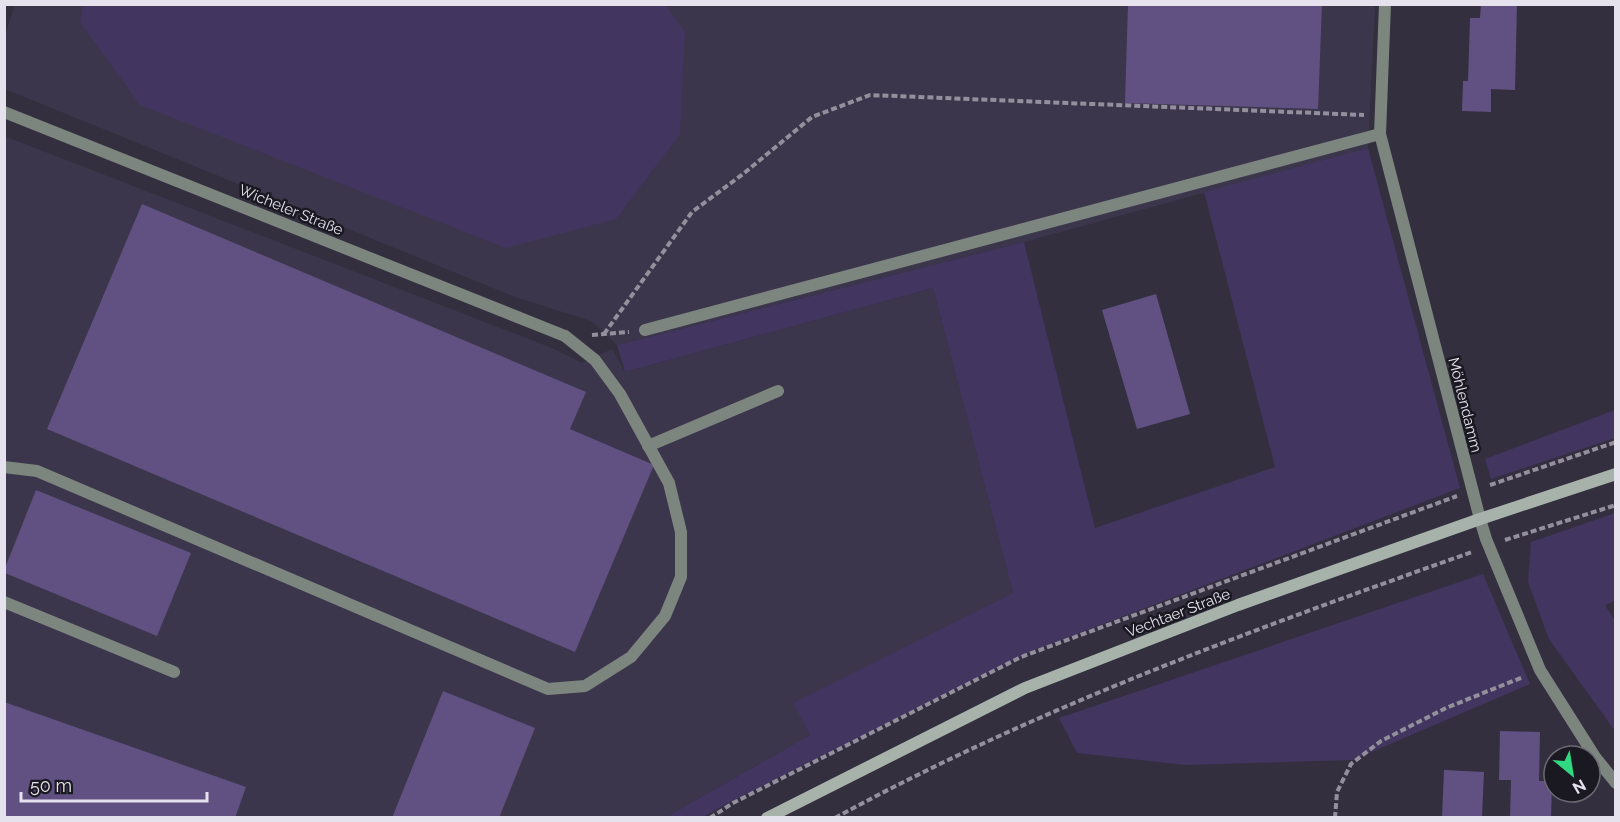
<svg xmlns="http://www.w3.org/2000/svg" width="1620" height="822" font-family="Raleway,sans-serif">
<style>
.built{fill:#3c364c}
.green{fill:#42355f}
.building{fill:#605182}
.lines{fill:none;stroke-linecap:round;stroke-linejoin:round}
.path{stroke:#938f9c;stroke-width:4;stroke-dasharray:6 3;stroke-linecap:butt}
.lane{stroke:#7d857f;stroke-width:12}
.street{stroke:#7d857f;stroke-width:12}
.secondary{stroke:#a7b3aa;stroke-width:12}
.labels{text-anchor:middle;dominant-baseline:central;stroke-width:5;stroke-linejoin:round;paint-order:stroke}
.street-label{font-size:15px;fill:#e5e2ed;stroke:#1a1820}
</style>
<rect width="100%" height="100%" fill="#332f3f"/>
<g class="built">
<path d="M 15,5 L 1375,5 L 1368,148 L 1024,242 L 617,345 L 591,321 L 515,297 L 5,89 L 5,35 Z"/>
<path d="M 4,136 L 552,348 L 582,363 L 612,349 L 625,372 L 933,288 L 1013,593 L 794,703 L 810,735 L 666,817 L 5,817 Z"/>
</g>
<g class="green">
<path d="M 83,5 L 665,5 L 685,32 L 680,134 L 616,219 L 506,248 L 140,105 L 80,22 Z"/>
<path d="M 1368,148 L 1460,488 L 1027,653 L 732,801 L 703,817 L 666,817 L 810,735 L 793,703 L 1013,593 L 933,288 L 625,372 L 617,345 L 1024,242 L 1095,528 L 1275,467 L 1204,192 Z"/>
<path d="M 1615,410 L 1615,438 L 1491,479 L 1485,459 Z"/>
<path d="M 1615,513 L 1615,601 L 1605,605 L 1615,621 L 1615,731 L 1549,639 L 1528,582 L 1531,542 Z"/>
<path d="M 1483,574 L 1530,684 L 1353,760 L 1185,765 L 1077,753 L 1059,718 Z"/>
</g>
<g class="building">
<path d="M 1128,4 L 1322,4 L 1318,109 L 1125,103 Z"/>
<path d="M 1481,4 L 1517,4 L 1515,90 L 1491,89 L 1491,112 L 1462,111 L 1463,81 L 1468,81 L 1470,18 L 1480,18 Z"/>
<path d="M 142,204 L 586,392 L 570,429 L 654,465 L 575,652 L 47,429 Z"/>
<path d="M 1156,294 L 1190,414 L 1137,429 L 1102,310 Z"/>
<path d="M 36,490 L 191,553 L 157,636 L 5,573 L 5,568 Z"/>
<path d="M 443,691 L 535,728 L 499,818 L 392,818 Z"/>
<path d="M 4,702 L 246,787 L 235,818 L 4,818 Z"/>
<path d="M 1500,731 L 1540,732 L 1539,781 L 1552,781 L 1551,818 L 1510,818 L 1511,780 L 1499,780 Z"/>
<path d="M 1444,770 L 1484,772 L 1482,818 L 1442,818 Z"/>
</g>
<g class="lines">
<g class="path">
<path d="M 604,334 L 692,212 L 743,174 L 812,117 L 870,95 L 1364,115"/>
<path d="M 592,335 L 629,332"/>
<path d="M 1490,485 L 1616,442"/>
<path d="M 1505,540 L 1616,505"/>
<path d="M 710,818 L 733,803 L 1021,657 L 1457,496"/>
<path d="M 835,818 C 1038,707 1255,629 1472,552"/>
<path d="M 1335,818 L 1337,792 L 1351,764 L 1381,741 L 1446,708 L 1523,677"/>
</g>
<g class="lane">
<path d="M 645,330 L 1380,134"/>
<path d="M 648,446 L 778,391"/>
<path d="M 4,467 L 37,471 L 548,689 L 585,686 L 631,657 L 665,616 L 681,577 L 681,532 L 669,483 L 620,394 L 595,360 L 565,336"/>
<path d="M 4,602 L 174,672"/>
</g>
<g class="street">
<path d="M 1385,4 L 1380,134 L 1480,519 L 1486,539 L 1540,670 L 1595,757 L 1616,783"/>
<path d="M 4,112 L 565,336"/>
</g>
<path class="secondary" d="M 767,818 L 1025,688 L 1238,605 L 1480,519 L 1616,474"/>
</g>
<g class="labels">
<g class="street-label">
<text transform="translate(291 210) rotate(22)">Wicheler Straße</text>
<text transform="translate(1465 405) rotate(76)">Möhlendamm</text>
<text transform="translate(1178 613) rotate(-21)">Vechtaer Straße</text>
</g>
</g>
<rect width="1620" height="822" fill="none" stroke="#e5e2ed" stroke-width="12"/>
<g transform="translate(1572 774) rotate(150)"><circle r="28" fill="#1a1820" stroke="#6b6972" stroke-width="1.5"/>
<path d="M0-4.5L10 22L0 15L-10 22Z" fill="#31d882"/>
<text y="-9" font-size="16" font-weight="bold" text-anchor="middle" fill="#e5e2ed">N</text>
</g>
<path d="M21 792v9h186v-9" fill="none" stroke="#e5e2ed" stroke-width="3"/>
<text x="30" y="792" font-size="18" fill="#e5e2ed" stroke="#1a1820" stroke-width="4.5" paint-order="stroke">50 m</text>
</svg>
